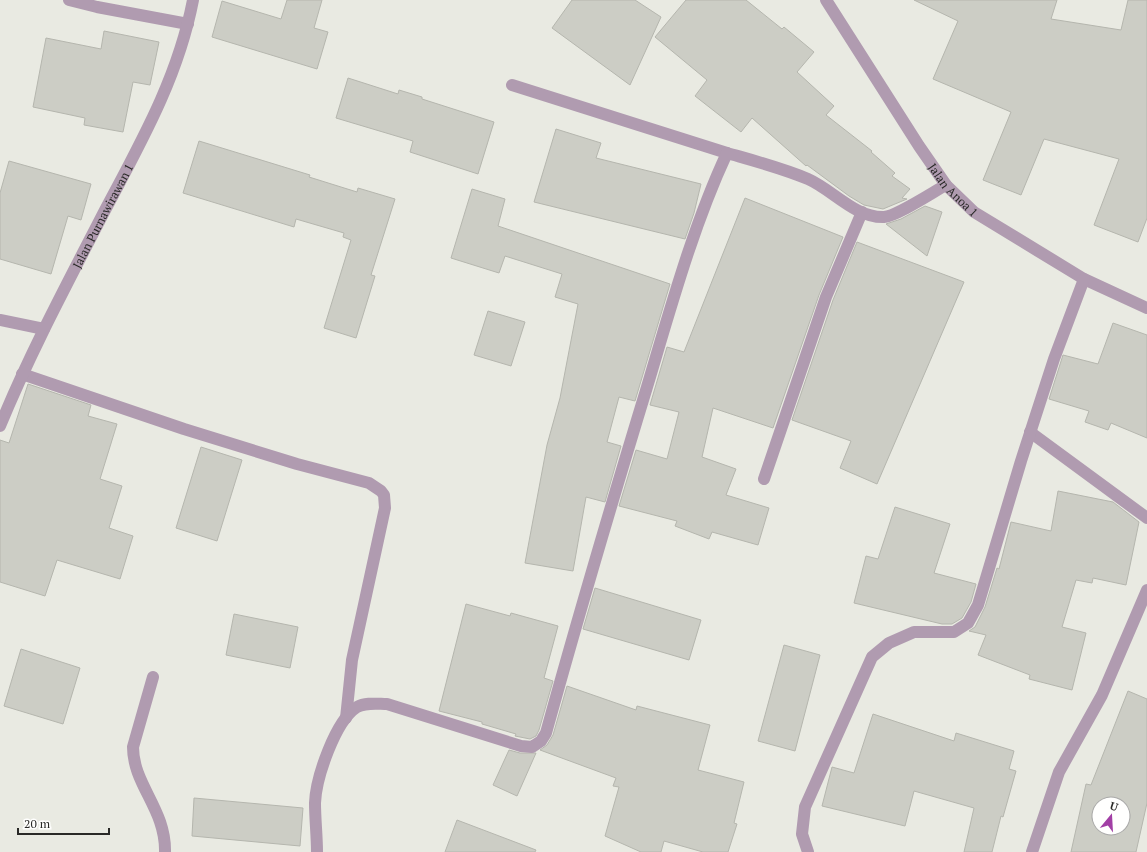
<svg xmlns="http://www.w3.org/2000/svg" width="1147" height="852" font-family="'PT Serif',serif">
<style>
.building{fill:#cccdc5;stroke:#b5b6ae;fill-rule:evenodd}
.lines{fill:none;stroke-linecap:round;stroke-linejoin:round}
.minor{stroke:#b09bb0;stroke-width:12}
.labels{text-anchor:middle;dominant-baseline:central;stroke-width:3;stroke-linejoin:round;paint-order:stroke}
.street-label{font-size:12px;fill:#292927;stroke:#fffffe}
</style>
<rect width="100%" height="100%" fill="#e9eae2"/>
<g class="building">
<path d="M 287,0 L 322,0 L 314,28 L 328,32 L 317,69 L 212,37 L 222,1 L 281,19 Z"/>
<path d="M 572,0 L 635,0 L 661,17 L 630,85 L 552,28 Z"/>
<path d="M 686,0 L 746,0 L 782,29 L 784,27 L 814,52 L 797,72 L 834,106 L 826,115 L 872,151 L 871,152 L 895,173 L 892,176 L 910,189 L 902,198 L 907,199 L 883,209 L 864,205 L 849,196 L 807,165 L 806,166 L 752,118 L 741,132 L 695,96 L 707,80 L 655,37 Z"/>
<path d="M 914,0 L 1057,0 L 1051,19 L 1121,30 L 1128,0 L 1147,0 L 1147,218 L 1138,242 L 1094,225 L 1119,159 L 1044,139 L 1021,195 L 983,180 L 1011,112 L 933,79 L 958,21 Z"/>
<path d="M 104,31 L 159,42 L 150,85 L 133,82 L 123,132 L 84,125 L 85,118 L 33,107 L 46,38 L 101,49 Z"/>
<path d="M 348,78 L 398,94 L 399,90 L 422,97 L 422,99 L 494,122 L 478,174 L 410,152 L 413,141 L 336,118 Z"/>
<path d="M 556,129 L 601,143 L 596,158 L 701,184 L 694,213 L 685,239 L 534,202 Z"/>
<path d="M 199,141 L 310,175 L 309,177 L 357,192 L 358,188 L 395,199 L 371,275 L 375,276 L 356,338 L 324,328 L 351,240 L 343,237 L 344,233 L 296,219 L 294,227 L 183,193 Z"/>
<path d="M 9,161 L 91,184 L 81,220 L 68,216 L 51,274 L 0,259 L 0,193 Z"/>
<path d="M 472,189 L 505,199 L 498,226 L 670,284 L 635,401 L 619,397 L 607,442 L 621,446 L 605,502 L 586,497 L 573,571 L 525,563 L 547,445 L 560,398 L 578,304 L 555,297 L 562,274 L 505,256 L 499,273 L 451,258 Z"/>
<path d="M 745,198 L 843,237 L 819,295 L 773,428 L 713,408 L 702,457 L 736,469 L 726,495 L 769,508 L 758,545 L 712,532 L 709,539 L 675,526 L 677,521 L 619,506 L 636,450 L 667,459 L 679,412 L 650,405 L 667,347 L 684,352 Z"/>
<path d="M 925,206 L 942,212 L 927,256 L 886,224 L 901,219 Z"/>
<path d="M 857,242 L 964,282 L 877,484 L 840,468 L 851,441 L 792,420 L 833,300 Z"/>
<path d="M 488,311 L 525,322 L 511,366 L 474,355 Z"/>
<path d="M 1113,323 L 1147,335 L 1147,438 L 1111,423 L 1108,430 L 1085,422 L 1089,411 L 1049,399 L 1063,355 L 1098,364 Z"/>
<path d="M 28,384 L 91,405 L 88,416 L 117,424 L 100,479 L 122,486 L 109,528 L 133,536 L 120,579 L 57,560 L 45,596 L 0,582 L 0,440 L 9,443 Z"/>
<path d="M 201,447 L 242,460 L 217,541 L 176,528 Z"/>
<path d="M 1058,491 L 1113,502 L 1139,522 L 1126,585 L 1093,578 L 1092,583 L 1076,580 L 1062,627 L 1086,633 L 1072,690 L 1029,679 L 1030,675 L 978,655 L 986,635 L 969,631 L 975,627 L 985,607 L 997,568 L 999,569 L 1011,522 L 1051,531 Z"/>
<path d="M 895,507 L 950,524 L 934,573 L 976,584 L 971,602 L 962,618 L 952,624 L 942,624 L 854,603 L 866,556 L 878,559 Z"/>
<path d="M 595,588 L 701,620 L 689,660 L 583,629 Z"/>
<path d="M 466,604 L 510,616 L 511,613 L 558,626 L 544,678 L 553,681 L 539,730 L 536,736 L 530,739 L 515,736 L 516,734 L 482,724 L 482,722 L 439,711 Z"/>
<path d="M 234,614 L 298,627 L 290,668 L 226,655 Z"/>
<path d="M 784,645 L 820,655 L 795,751 L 758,741 Z"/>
<path d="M 21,649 L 80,668 L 63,724 L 4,706 Z"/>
<path d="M 567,686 L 636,710 L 637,706 L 710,725 L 698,770 L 744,782 L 734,823 L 737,824 L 728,852 L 703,852 L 664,841 L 661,852 L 641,852 L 605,836 L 619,787 L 613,786 L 616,778 L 540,750 L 547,745 L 553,735 Z"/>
<path d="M 1128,691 L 1147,699 L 1147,803 L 1136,852 L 1071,852 L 1086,784 L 1091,785 ZM 1099,804 L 1123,804 L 1123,828 L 1099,828 Z"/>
<path d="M 873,714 L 954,741 L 956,733 L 1014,751 L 1009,769 L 1016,771 L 1003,817 L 1001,816 L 992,852 L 964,852 L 974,808 L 914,791 L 905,826 L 822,806 L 832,767 L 854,773 Z"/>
<path d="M 509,750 L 520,753 L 536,753 L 517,796 L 493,785 Z"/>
<path d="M 194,798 L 303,808 L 300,846 L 192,836 Z"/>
<path d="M 457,820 L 536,850 L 535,852 L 445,852 Z"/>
</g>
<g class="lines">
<g class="minor">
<path d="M 69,0 L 97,7 L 188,24"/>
<path id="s1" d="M 826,0 L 919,146 L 946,185 L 974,212 L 1084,279 L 1147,308"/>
<path d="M 512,85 L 727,153"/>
<path d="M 0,320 L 44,329"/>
<path d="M 22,374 L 184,429 L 297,464 L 369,483 L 381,491 L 384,495 L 385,508 L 352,660 L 346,718"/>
<path id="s2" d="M 0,426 C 30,353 67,284 103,214 C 140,144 178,78 193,0"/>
<path d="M 1030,432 L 1147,518"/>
<path d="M 764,479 L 826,297 L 862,212"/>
<path d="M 153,677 L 133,747 C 133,785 166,809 165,852"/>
<path d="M 317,852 C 317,836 315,819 315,803 C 316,778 335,721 357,707 C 366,702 378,704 387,704 L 521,746 L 532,747 L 541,741 L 546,733 C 578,617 612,502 647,387 C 670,310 693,226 727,153 C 755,161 782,168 808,179 C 833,190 855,218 884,217 C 897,216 933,192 946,185"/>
<path d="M 808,852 L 802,834 L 805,807 L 872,657 L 889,643 L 914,632 L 954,632 L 968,623 L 978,605 L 1021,461 L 1054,359 L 1084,279"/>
<path d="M 1032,852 L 1059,772 L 1102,695 L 1147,590"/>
</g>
</g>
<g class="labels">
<g class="street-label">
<text stroke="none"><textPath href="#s1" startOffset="229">Jalan Anoa 1</textPath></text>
<text stroke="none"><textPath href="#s2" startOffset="234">Jalan Purnawirawan 1</textPath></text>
</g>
</g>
<g transform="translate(1111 816) rotate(18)"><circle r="19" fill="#fffffe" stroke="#a9a9a8"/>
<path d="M0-3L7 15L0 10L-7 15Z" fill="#a23fa5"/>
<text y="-6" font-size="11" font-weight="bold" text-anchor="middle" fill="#292927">U</text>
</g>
<path d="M18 828v6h91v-6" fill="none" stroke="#292927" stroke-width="2"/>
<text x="24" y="828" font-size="12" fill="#292927" stroke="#fffffe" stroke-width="3" paint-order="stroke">20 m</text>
</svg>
